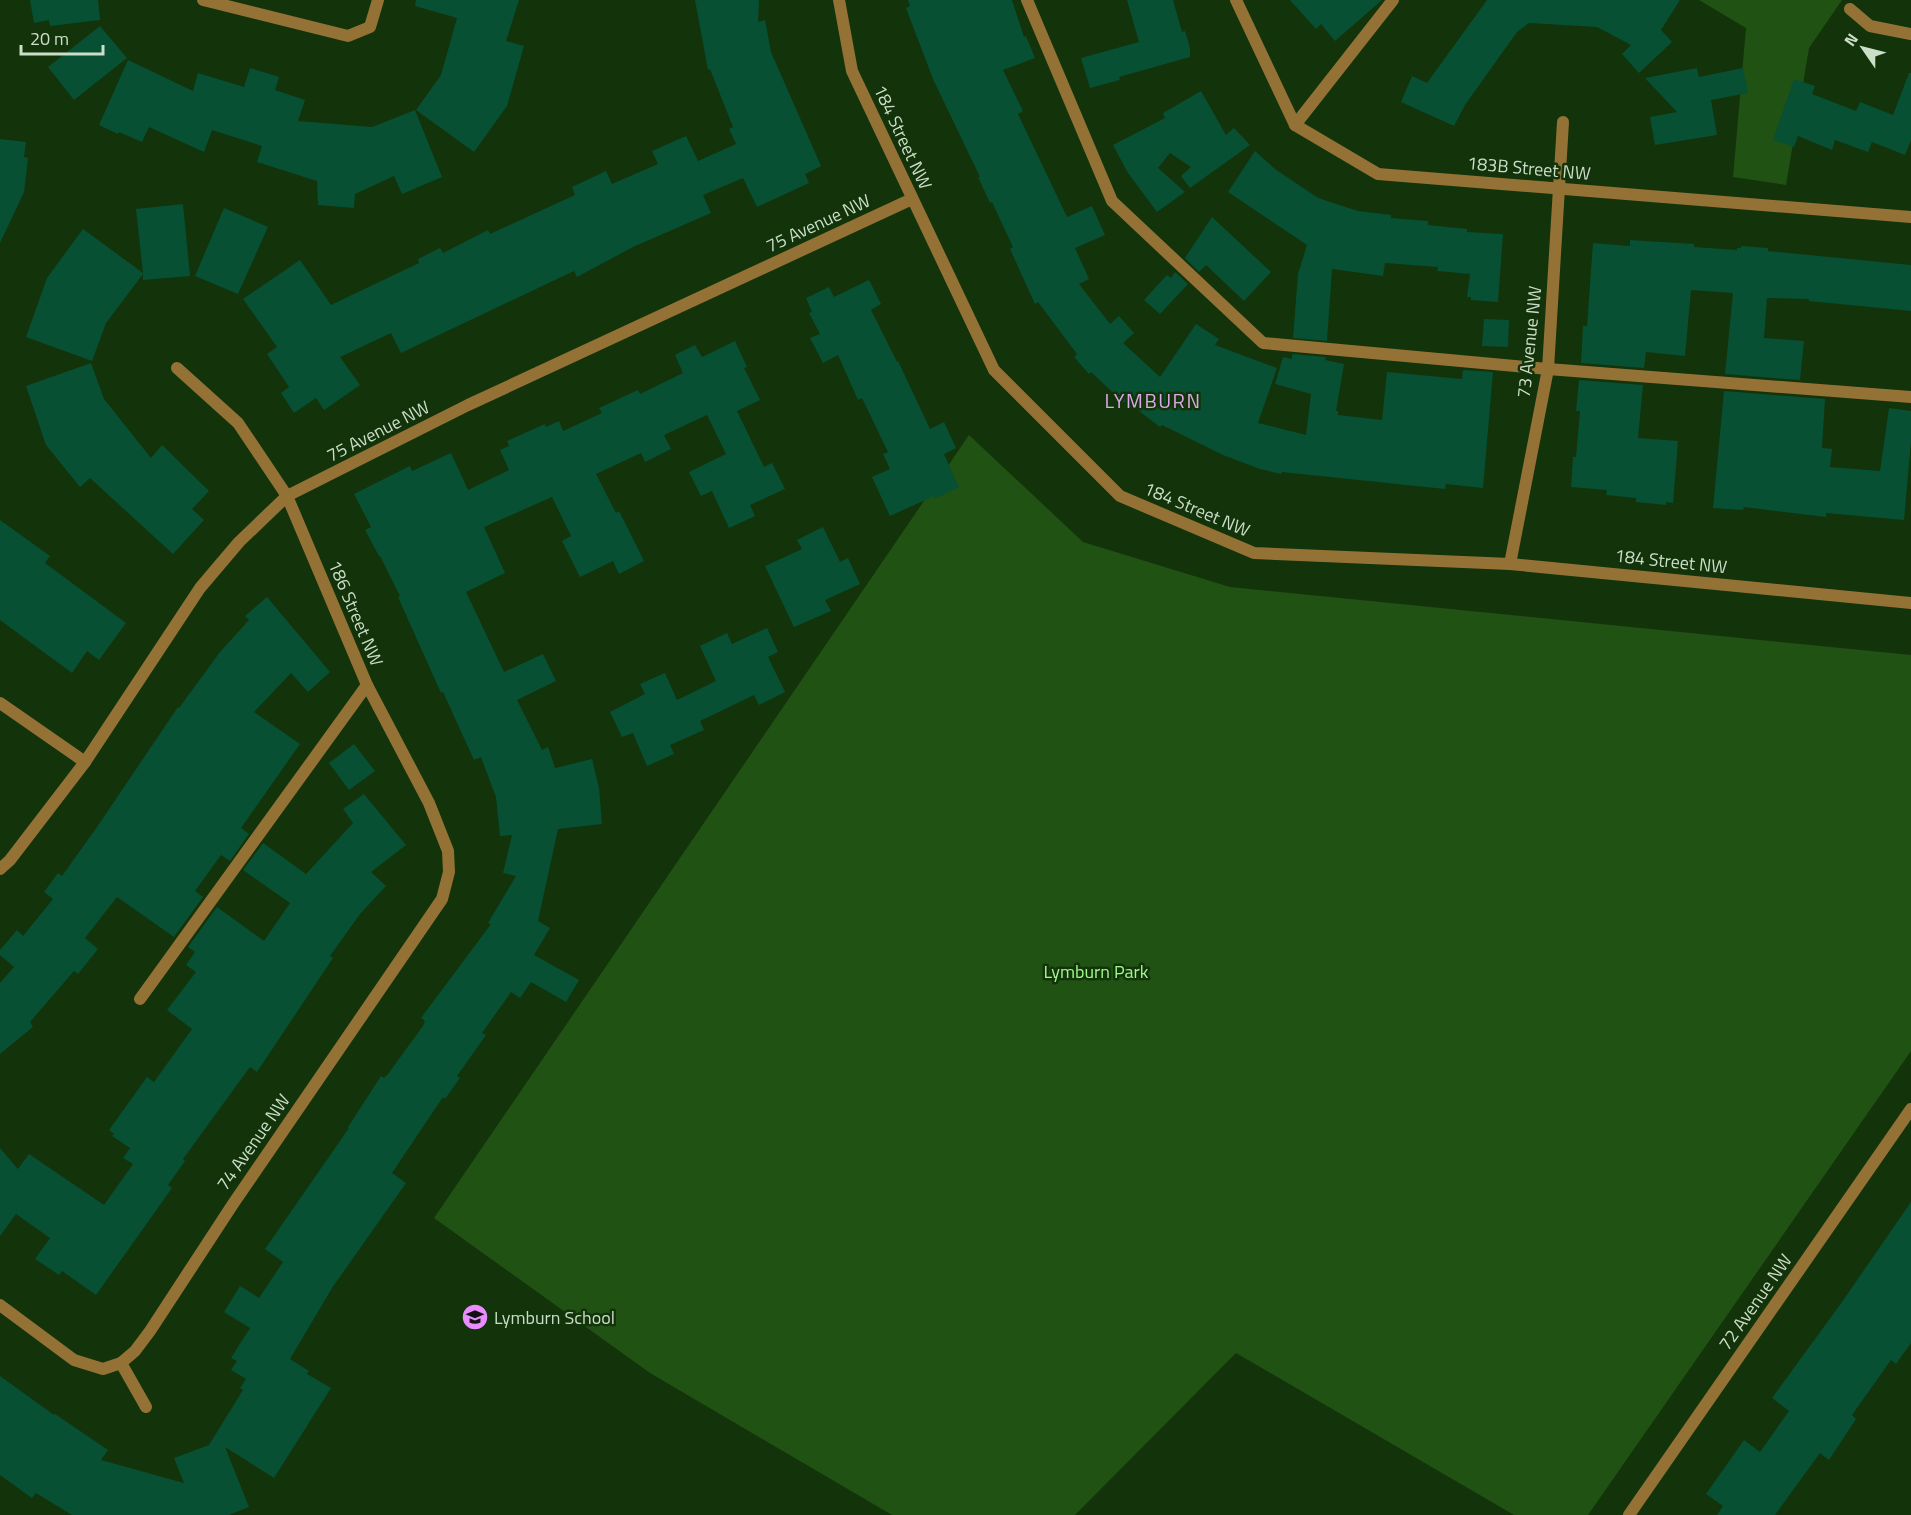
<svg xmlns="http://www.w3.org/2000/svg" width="1911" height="1515" font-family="'Titillium Web',sans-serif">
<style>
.green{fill:#205213}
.building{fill:#075033}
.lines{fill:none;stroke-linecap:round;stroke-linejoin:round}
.service{stroke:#947235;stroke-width:12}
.minor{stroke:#947235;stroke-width:12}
.tertiary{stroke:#947235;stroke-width:12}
.labels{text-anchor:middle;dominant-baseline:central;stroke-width:5;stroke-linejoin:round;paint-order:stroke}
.street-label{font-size:18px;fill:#cbdec7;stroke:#13330b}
.park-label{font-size:18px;fill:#a0fa8b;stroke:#13330b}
.poi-label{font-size:18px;fill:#cbdec7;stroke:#13330b;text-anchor:start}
.neighbourhood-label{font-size:20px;letter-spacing:1.5px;fill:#dbaae7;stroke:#13330b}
</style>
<rect width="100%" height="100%" fill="#13330b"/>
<g class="green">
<path d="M 1699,0 L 1842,0 L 1809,48 L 1786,185 L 1733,177 L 1746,28 Z"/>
<path d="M 969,435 L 1083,542 L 1230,587 L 1911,655 L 1911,1051 L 1588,1515 L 1514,1515 L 1236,1353 L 1075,1515 L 892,1515 L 650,1373 L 434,1218 Z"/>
</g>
<g class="building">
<path d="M 30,0 L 98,0 L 100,20 L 50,26 L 49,20 L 34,23 Z"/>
<path d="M 416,0 L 519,0 L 506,41 L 524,46 L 507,106 L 474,152 L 416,110 L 441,75 L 457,18 L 415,6 Z"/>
<path d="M 695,0 L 759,0 L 758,22 L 765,20 L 771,52 L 821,166 L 805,174 L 809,183 L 757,207 L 743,178 L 703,195 L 711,213 L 633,247 L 577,277 L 574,271 L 401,353 L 391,333 L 340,357 L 360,385 L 324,410 L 316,398 L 294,413 L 281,393 L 289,387 L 267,354 L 277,347 L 243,299 L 300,260 L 331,305 L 419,263 L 418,259 L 440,248 L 443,253 L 488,230 L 490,234 L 575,195 L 572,187 L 606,171 L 612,184 L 658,164 L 652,151 L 686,136 L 698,161 L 736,144 L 729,129 L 733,127 L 710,69 L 708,70 Z"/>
<path d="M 908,0 L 1012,0 L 1024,37 L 1026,36 L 1035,58 L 1003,70 L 1023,111 L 1018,114 L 1067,217 L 1092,206 L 1105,235 L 1075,248 L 1089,279 L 1079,284 L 1110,324 L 1119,316 L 1134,333 L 1123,343 L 1160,377 L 1196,324 L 1219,339 L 1215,345 L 1277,368 L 1258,423 L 1306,435 L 1311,394 L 1275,384 L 1283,357 L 1292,359 L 1292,354 L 1326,357 L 1325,360 L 1344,364 L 1336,411 L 1338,411 L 1338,415 L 1382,420 L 1387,372 L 1462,379 L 1463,370 L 1493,372 L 1483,488 L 1446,484 L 1445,489 L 1282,472 L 1281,474 L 1260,469 L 1223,455 L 1162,425 L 1160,427 L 1126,401 L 1124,403 L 1091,372 L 1089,374 L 1074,357 L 1077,354 L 1038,302 L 1035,304 L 1010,249 L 1013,247 L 992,202 L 990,203 L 978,177 L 980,177 L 933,79 L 906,8 L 910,6 Z"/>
<path d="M 1127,0 L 1173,0 L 1182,32 L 1185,31 L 1190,48 L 1190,57 L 1119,77 L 1120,80 L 1090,88 L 1081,58 L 1139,42 Z"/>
<path d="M 1290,0 L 1382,0 L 1335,41 L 1321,24 L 1316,29 Z"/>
<path d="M 1487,0 L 1680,0 L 1661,30 L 1672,42 L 1639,73 L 1622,54 L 1631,45 L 1597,27 L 1529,23 L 1517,32 L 1465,105 L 1454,126 L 1401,102 L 1412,76 L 1427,83 Z"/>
<path d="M 100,26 L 127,58 L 74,100 L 48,67 Z"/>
<path d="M 128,60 L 193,91 L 198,73 L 244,87 L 250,68 L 279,77 L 275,90 L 305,100 L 298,121 L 372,127 L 415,110 L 442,177 L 402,194 L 394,176 L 355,194 L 354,208 L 318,205 L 317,181 L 257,162 L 262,146 L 212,130 L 204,152 L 149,127 L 142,142 L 119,132 L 118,134 L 99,125 Z"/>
<path d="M 1697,68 L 1699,77 L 1743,68 L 1748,93 L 1711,100 L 1717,135 L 1655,145 L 1650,117 L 1677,112 L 1645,78 Z"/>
<path d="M 1909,73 L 1911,73 L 1911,140 L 1905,155 L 1872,142 L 1868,152 L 1835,140 L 1832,150 L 1798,136 L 1794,147 L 1773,140 L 1794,79 L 1815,86 L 1812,94 L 1856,111 L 1860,102 L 1893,115 Z"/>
<path d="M 1201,91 L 1226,135 L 1234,128 L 1250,145 L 1190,188 L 1181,176 L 1191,167 L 1170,153 L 1158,168 L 1185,192 L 1157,212 L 1128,173 L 1113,145 L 1165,118 L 1163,113 Z"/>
<path d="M 0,139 L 26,142 L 24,157 L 28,158 L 24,192 L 0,243 Z"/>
<path d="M 1255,151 L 1275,169 L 1318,198 L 1358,211 L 1391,215 L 1391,218 L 1428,221 L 1428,225 L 1467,229 L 1467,232 L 1503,234 L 1498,302 L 1471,300 L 1471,297 L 1467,297 L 1470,274 L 1437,271 L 1438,267 L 1385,263 L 1383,276 L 1332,269 L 1327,341 L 1293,338 L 1298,274 L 1307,245 L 1228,192 Z"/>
<path d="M 183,204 L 190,276 L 143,280 L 143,274 L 106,323 L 92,361 L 26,337 L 47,278 L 83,229 L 143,273 L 136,209 Z"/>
<path d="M 224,208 L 268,227 L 238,294 L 195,276 Z"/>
<path d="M 1212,217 L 1271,272 L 1244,301 L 1206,265 L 1199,272 L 1185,258 Z"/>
<path d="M 1630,240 L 1694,244 L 1694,247 L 1737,250 L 1737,248 L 1741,248 L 1741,246 L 1768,248 L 1768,251 L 1911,265 L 1911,311 L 1809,301 L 1809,299 L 1767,298 L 1764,338 L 1804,341 L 1800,380 L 1725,374 L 1733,293 L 1691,290 L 1685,356 L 1646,352 L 1644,368 L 1581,363 L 1583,326 L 1587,326 L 1593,243 L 1630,246 Z"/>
<path d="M 1175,272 L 1188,284 L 1160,314 L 1144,300 L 1167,275 L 1171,278 Z"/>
<path d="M 869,280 L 881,304 L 871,310 L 897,362 L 898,361 L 930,429 L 944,422 L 956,448 L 944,454 L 959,487 L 935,499 L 934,496 L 890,516 L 872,477 L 890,469 L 883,454 L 888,452 L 862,398 L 858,400 L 838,355 L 823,363 L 810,338 L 820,334 L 809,313 L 812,312 L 806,298 L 829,287 L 834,297 Z"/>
<path d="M 1484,319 L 1509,320 L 1508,347 L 1482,346 Z"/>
<path d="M 735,341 L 747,367 L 744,368 L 760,400 L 737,411 L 764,467 L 772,463 L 785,489 L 750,505 L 755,516 L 729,528 L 712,491 L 701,496 L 689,472 L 726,454 L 707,415 L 664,435 L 671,449 L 645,462 L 641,453 L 596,474 L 616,513 L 619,511 L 644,561 L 619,574 L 613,561 L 580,577 L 562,541 L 571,536 L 552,497 L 484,527 L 505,573 L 466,592 L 504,672 L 543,654 L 556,681 L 517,700 L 542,750 L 548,747 L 555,768 L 592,759 L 599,788 L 602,824 L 558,829 L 538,921 L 550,928 L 534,955 L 579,980 L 566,1002 L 531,982 L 520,998 L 511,992 L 482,1033 L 486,1035 L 457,1076 L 460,1078 L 445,1099 L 443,1097 L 392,1173 L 406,1183 L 332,1288 L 290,1359 L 309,1371 L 307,1374 L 331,1388 L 274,1478 L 225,1447 L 249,1507 L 229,1515 L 72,1515 L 36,1493 L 32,1498 L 0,1475 L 0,1376 L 54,1415 L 55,1414 L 108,1450 L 101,1460 L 184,1483 L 174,1458 L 209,1445 L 243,1390 L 240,1388 L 246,1379 L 231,1370 L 237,1361 L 231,1358 L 250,1328 L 224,1312 L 240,1286 L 259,1298 L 283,1262 L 265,1249 L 349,1128 L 348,1127 L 381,1076 L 384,1078 L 388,1074 L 423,1026 L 425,1021 L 421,1018 L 491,924 L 488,923 L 516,876 L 503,873 L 512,835 L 500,836 L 496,797 L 481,757 L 474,760 L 443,692 L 441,693 L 398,597 L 400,596 L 380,556 L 379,556 L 365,530 L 371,527 L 354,494 L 410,466 L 412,471 L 451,453 L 468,490 L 509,470 L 500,450 L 509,446 L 507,441 L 545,424 L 546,427 L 559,421 L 563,431 L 602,413 L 599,408 L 638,390 L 640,394 L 683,373 L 675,355 L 695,345 L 702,357 Z"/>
<path d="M 91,363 L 104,399 L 151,458 L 162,445 L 209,491 L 192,509 L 204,520 L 173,554 L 90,478 L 80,487 L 46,445 L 26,386 Z"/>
<path d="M 1579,380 L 1643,385 L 1638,438 L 1678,441 L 1673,503 L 1666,502 L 1666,505 L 1636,502 L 1636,498 L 1606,495 L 1607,490 L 1571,487 L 1573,457 L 1576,457 L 1580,411 L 1576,411 Z"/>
<path d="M 1724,391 L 1825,399 L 1822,448 L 1832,449 L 1830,467 L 1880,471 L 1889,408 L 1911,411 L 1911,441 L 1904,520 L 1826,513 L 1826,517 L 1744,507 L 1743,510 L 1713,508 Z"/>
<path d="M 0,520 L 50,556 L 45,563 L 126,623 L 99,660 L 87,651 L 72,673 L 0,620 Z"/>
<path d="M 823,527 L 840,562 L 848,558 L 860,584 L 825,600 L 831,611 L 794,627 L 765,566 L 802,549 L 797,540 Z"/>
<path d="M 267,597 L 330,672 L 308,692 L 291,673 L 254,712 L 300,744 L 241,828 L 249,834 L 230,861 L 221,855 L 195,891 L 203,897 L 174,937 L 117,897 L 85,938 L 98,949 L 78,974 L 74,971 L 30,1022 L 33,1027 L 0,1054 L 0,983 L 14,967 L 0,955 L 0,950 L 17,930 L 23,936 L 53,899 L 44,892 L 58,873 L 62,876 L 97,827 L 178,707 L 179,708 L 220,652 L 249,620 L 245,616 Z"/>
<path d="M 767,628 L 778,652 L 768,657 L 785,692 L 759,705 L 754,695 L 700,721 L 704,730 L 670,745 L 674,754 L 647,766 L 633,733 L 622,737 L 610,712 L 645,694 L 640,684 L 665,673 L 677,700 L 716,681 L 700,646 L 727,633 L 732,644 Z"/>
<path d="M 354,744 L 375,771 L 349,790 L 329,763 Z"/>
<path d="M 364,794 L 406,845 L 371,872 L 386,886 L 360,914 L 330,956 L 333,958 L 257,1072 L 250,1067 L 183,1159 L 185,1161 L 168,1185 L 172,1188 L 96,1295 L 62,1271 L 59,1275 L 35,1259 L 50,1238 L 16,1214 L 0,1236 L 0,1148 L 18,1169 L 29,1154 L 104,1205 L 133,1164 L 123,1158 L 130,1148 L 112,1136 L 114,1134 L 109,1130 L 147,1077 L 154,1082 L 192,1029 L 167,1010 L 196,972 L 186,965 L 195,952 L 188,947 L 217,907 L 264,941 L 290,903 L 243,870 L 263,843 L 306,874 L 353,823 L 343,809 Z"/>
<path d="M 1911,1202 L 1911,1343 L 1896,1364 L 1891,1360 L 1852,1415 L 1856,1419 L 1829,1460 L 1820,1453 L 1775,1515 L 1717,1515 L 1723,1506 L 1706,1494 L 1744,1440 L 1760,1452 L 1789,1411 L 1772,1398 L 1842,1302 Z"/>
</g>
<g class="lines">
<g class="service">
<path d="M 1027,0 L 1112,201 L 1263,343 L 1548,369 L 1911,397"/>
<path d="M 1850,9 L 1870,26 L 1911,34"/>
<path d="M 1295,125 L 1393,0"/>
<path d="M 140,999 L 367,685"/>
</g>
<g class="minor">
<path d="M 203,0 L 348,36 L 370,27 L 378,0"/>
<path d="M 1236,0 L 1295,125 L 1378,174 L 1911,217"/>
<path d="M 1510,564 L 1548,369 L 1563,122"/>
<path d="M 0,703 L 85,762"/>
<path d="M 0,869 L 10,860 L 85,762 L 200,588 L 239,542 L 287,496 L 468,405 L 912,199"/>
<path d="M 0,1305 L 74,1360 L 103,1369 L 121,1363"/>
<path d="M 146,1407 L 121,1363 L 135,1351 L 150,1331 L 233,1204 L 442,899 L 449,872 L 448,851 L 429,803 L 367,685 L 287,496 L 238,423 L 177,368"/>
<path d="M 1629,1515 L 1911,1109"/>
</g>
<path class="tertiary" d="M 839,0 L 852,71 L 994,370 L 1120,496 L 1254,553 L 1510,564 L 1911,603"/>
</g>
<defs>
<symbol id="school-disc" viewBox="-11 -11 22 22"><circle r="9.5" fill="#e98dfe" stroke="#13330b"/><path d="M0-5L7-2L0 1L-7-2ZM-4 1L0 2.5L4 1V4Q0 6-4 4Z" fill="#111"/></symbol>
</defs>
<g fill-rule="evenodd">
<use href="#school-disc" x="460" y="1302" width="30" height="30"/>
</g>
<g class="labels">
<g class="street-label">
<text transform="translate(903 137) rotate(65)">184 Street NW</text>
<text transform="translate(1529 168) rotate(5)">183B Street NW</text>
<text transform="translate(818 223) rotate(-25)">75 Avenue NW</text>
<text transform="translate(1529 342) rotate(-84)">73 Avenue NW</text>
<text transform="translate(378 431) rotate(-27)">75 Avenue NW</text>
<text transform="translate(1197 509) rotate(23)">184 Street NW</text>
<text transform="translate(1671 561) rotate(6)">184 Street NW</text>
<text transform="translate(356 613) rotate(67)">186 Street NW</text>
<text transform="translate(253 1142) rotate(-55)">74 Avenue NW</text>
<text transform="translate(1755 1302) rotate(-55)">72 Avenue NW</text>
</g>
<g class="park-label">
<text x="1096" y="971">Lymburn Park</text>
</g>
<g class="poi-label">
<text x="494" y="1317">Lymburn School</text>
</g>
<g class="neighbourhood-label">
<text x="1153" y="400">LYMBURN</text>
</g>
</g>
<g transform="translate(1863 48) rotate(305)" stroke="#13330b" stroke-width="4.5" paint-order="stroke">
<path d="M0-4.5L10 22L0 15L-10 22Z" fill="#cbdec7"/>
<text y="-9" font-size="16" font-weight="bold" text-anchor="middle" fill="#cbdec7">N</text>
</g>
<path d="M21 45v9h82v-9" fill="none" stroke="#cbdec7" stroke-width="3"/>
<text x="30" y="45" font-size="18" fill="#cbdec7" stroke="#13330b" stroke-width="4.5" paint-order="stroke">20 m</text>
</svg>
